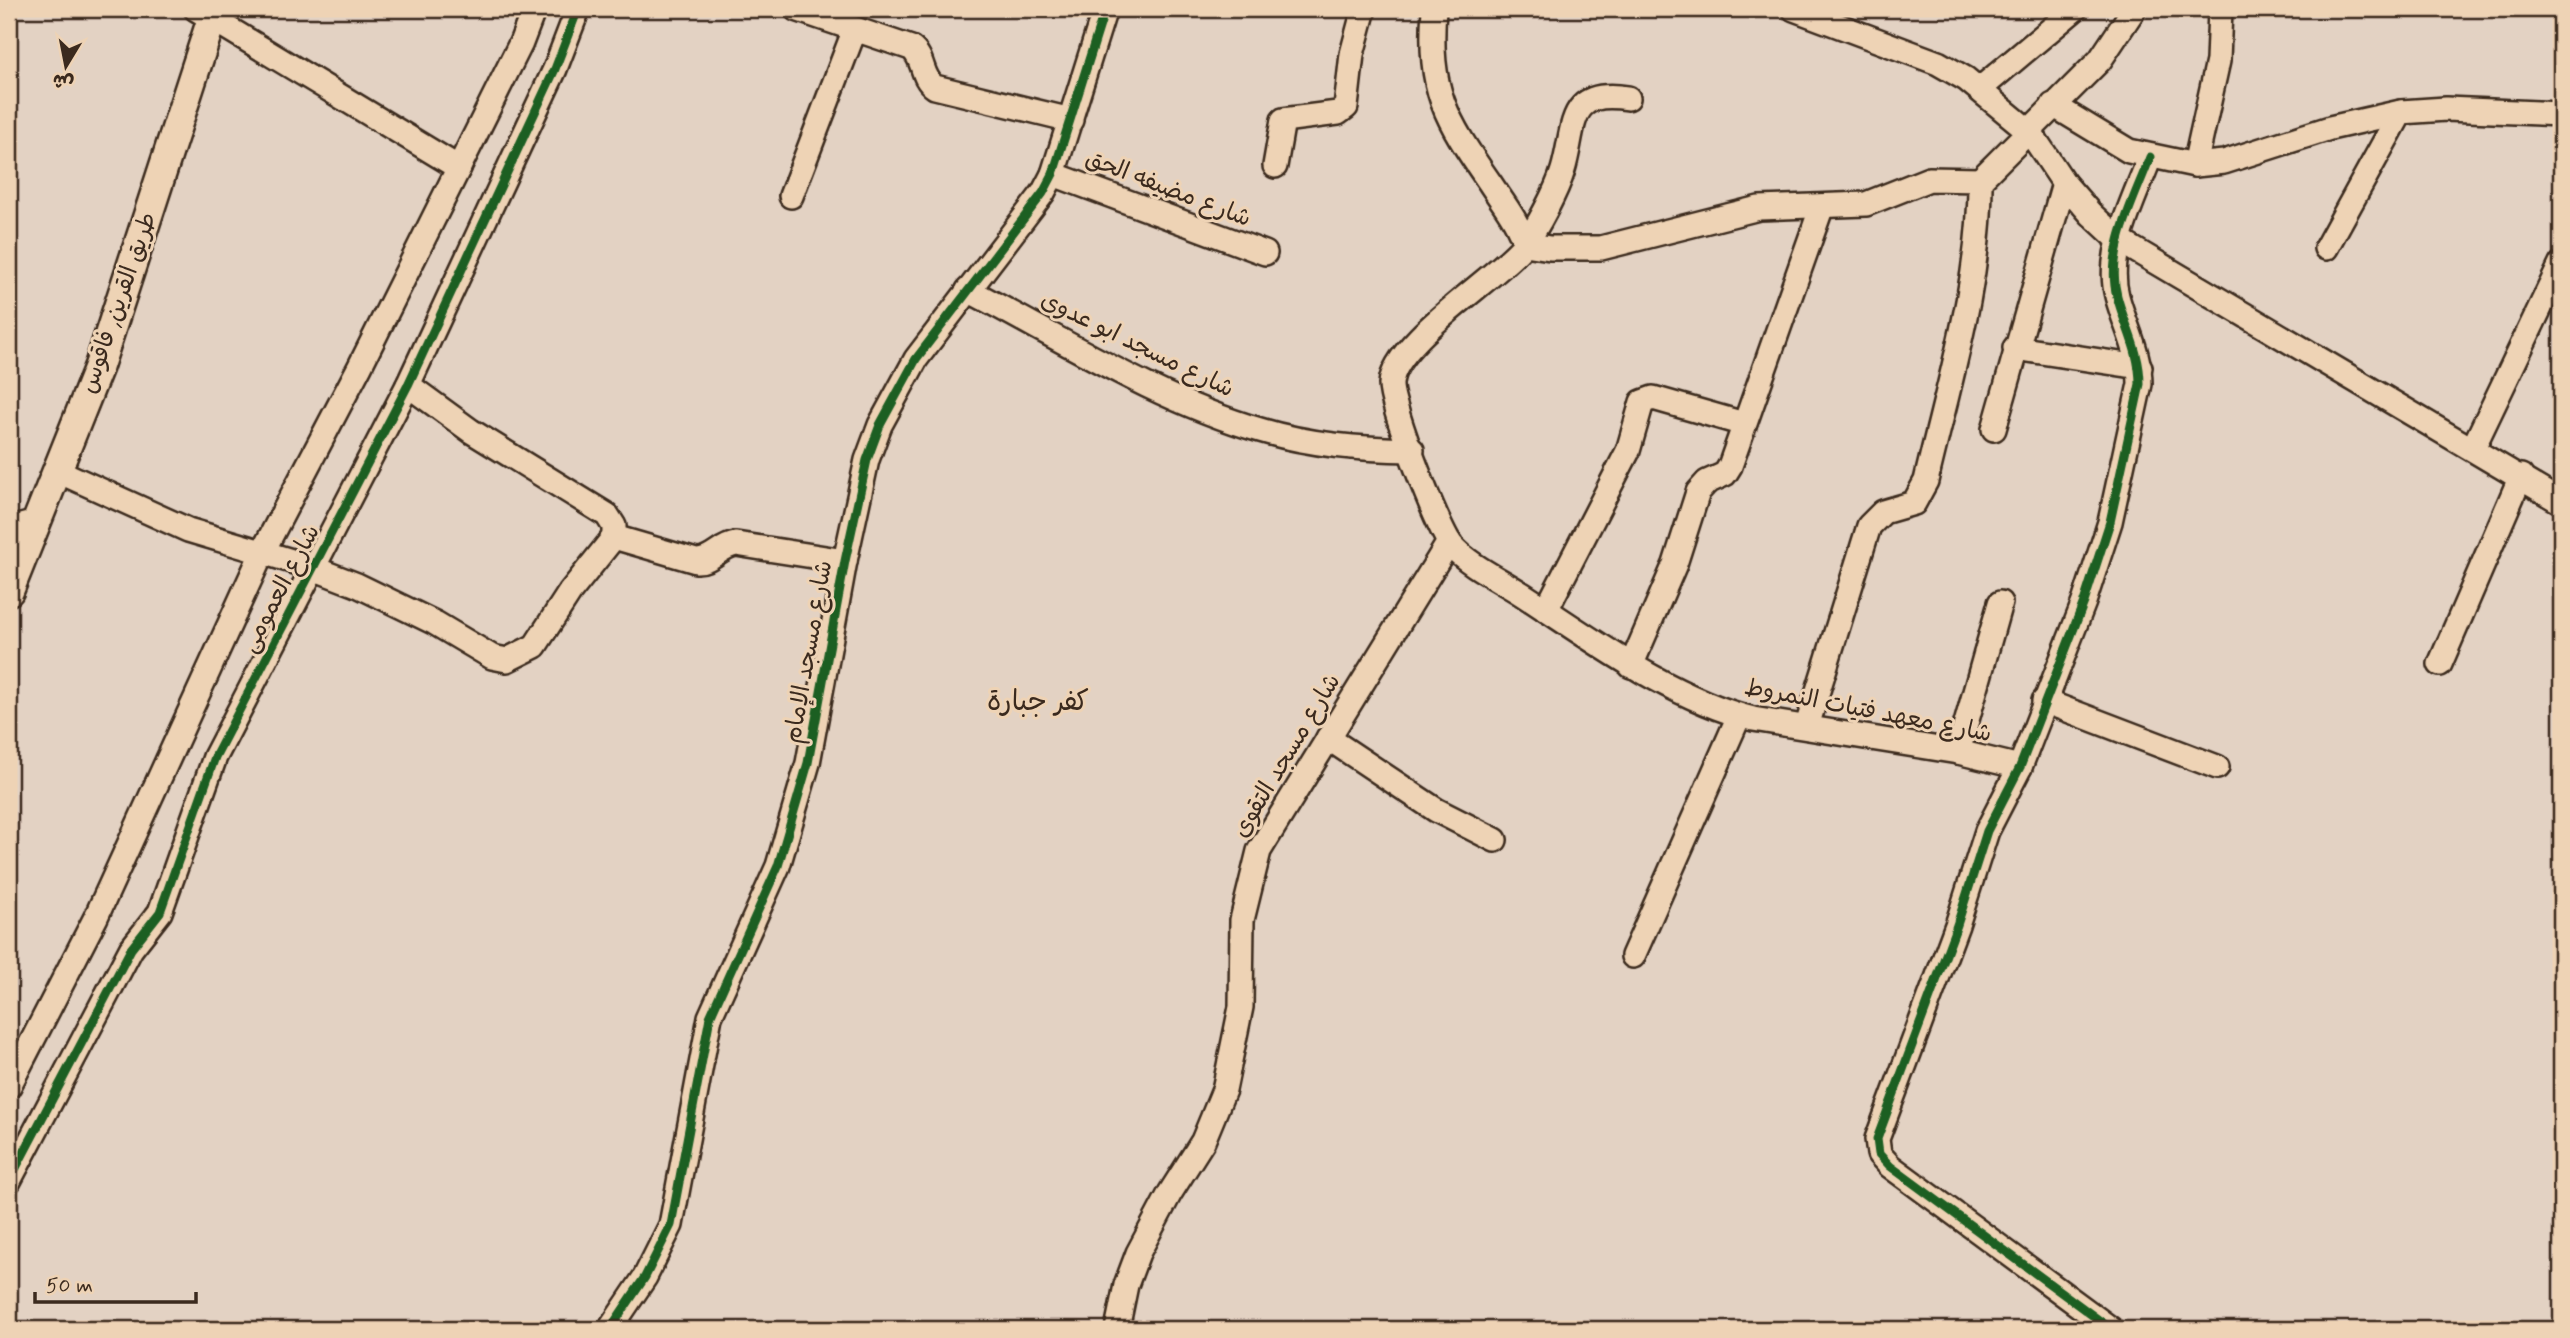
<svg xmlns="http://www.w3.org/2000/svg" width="2570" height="1338" font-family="Mynerve,'Playpen Sans Arabic',sans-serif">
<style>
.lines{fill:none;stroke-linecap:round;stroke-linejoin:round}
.minor-casing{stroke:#3b2a1e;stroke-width:28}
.tertiary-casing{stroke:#3b2a1e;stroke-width:33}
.minor{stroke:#eed3b5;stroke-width:23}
.tertiary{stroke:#eed3b5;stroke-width:28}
.cycleway-casing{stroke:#eed3b5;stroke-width:13}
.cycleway{stroke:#1b5e20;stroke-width:9}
.labels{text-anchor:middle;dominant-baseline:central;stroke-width:6;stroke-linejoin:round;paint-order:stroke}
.street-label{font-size:24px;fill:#3b2a1e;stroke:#eed3b5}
.quarter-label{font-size:28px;fill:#3b2a1e;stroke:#eed3b5}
</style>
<rect width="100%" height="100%" fill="#e3d2c3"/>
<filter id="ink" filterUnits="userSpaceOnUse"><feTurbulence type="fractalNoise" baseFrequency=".0143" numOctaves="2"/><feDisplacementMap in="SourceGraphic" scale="14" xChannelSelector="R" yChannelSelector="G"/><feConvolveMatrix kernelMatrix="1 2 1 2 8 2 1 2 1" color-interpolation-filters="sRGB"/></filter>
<g filter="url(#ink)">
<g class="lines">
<defs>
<g id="minor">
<path d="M 196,9 L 459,168"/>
<path d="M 796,9 L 911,48 C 925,58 920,77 935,87 L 1071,120"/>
<path d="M 1434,9 C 1428,91 1445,118 1490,183 C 1503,203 1518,221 1525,244"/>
<path d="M 1794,9 L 1938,63 L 1966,79 L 2030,132 L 2064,183 L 2091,214 L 2120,241 L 2561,502"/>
<path d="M 1980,89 L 2075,9"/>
<path d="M 1628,98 C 1565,88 1576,127 1563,170 C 1557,190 1537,229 1524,245 C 1496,279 1393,342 1391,384 C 1390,405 1438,529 1452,546 C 1470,566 1499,579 1522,594 C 1593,640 1670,698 1753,719 L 1958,752 L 2020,767"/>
<path d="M 2053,105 L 2129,151 L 2195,165 L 2224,162 L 2330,128 L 2401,112 L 2446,109 L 2561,114"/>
<path d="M 2195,165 L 2218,61 L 2220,9"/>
<path d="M 1275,166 L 1283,120 L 1338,113 L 1346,107 L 1352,54 L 1364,9"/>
<path d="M 1053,174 L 1265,253"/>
<path d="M 791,196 L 855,29"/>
<path d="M 1525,244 L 1550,248 L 1601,248 L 1759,208 L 1866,204 L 1929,179 L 1980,180"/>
<path d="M 2326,248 L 2401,112"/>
<path d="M 968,290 C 1062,339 1157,400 1260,430 C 1310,445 1360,449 1412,450"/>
<path d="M 2015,348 L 2140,367"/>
<path d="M 408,385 L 471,431 L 607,515 L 614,526 L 614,537"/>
<path d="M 1994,429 L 2064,183"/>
<path d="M 2473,448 L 2561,264"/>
<path d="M 58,471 L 188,530 L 305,565 L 357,585 L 435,623 L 492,657 L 507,660 L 535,646 L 570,592 L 614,537 L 696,561 C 712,562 720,546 736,544 L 845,561"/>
<path d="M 9,529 L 37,522"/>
<path d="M 1546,610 L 1628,451 L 1642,402 L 1653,398 L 1744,424"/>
<path d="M 2440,664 L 2521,476"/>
<path d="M 1631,666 L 1675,564 L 1698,492 L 1707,482 L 1725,474 L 1730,466 L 1822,206"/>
<path d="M 2044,701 L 2217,767"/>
<path d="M 1807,726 L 1869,526 L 1883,512 L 1914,503 L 1926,481 C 1949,382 1981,281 1980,180 L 2100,60 L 2134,9"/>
<path d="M 1328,738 L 1436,810 L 1495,840"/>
<path d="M 1958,752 L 2000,603"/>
<path d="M 1633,956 L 1739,716"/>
<path d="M 9,1086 L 96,917 L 263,551 L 360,366 L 521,43 L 534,9"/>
<path d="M 9,1181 L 131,949 L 160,912 L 215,757 L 408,385 L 555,69 L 578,9"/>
<path d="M 610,1329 L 645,1277 L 671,1225 L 710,1017 L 778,866 L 808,763 L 845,561 L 867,460 L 880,425 L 916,359 L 1043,193 L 1053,174 L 1105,9"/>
<path d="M 1117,1329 L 1126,1285 L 1138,1253 L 1170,1193 L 1203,1141 L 1224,1090 L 1241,1007 L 1242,920 L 1259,851 L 1449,542"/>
<path d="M 2111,1329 L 1890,1166 L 1879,1154 L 1877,1139 L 1957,925 L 1987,831 L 2020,767 L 2084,602 L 2110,522 L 2140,384 C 2140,351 2125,327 2117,296 C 2105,252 2135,198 2150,157"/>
</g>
<path id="tertiary" d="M 9,591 L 99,366 L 215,9"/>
</defs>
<use href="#minor" class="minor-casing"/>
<use href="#tertiary" class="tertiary-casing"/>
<use href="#minor" class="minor"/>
<use href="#tertiary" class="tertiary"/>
<defs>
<g id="cycleway">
<path d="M 9,1181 L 131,949 L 160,912 L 215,757 L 408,385 L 555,69 L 578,9"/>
<path d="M 610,1329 L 645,1277 L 671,1225 L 710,1017 L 778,866 L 808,763 L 845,561 L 867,460 L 880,425 L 916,359 L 1043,193 L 1053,174 L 1105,9"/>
<path d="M 2111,1329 L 1890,1166 L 1879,1154 L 1877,1139 L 1957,925 L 1987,831 L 2020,767 L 2084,602 L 2110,522 L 2140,384 C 2140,351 2125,327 2117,296 C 2105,252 2135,198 2150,157"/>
</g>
</defs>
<use href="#cycleway" class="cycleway-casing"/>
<use href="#cycleway" class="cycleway"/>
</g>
</g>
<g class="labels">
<g class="street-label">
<text transform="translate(1168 189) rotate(21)">شارع مضيفه الحق</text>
<text transform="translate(119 303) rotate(-71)">طريق القرين, فاقوس</text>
<text transform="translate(1137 345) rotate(26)">شارع مسجد ابو عدوى</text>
<text transform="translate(281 589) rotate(-62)">شارع العمومى</text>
<text transform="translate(809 652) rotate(-80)">شارع مسجد الإمام</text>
<text transform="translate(1868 711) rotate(11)">شارع معهد فتيات النمروط</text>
<text transform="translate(1287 756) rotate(-59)">شارع مسجد التقوى</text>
</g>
<g class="quarter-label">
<text x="1038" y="702">كفر جبارة</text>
</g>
</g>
<rect width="2570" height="1338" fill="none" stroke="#eed3b5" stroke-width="35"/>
<rect x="18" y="18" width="2535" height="1303" fill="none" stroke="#3b2a1e" stroke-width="2.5" filter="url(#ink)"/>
<g transform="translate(66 66) rotate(190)" stroke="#eed3b5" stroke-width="5" paint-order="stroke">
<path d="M0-5L12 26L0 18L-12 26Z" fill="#3b2a1e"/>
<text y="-10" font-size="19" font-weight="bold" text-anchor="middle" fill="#3b2a1e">ش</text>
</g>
<path d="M35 1292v10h161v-10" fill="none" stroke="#3b2a1e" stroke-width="3.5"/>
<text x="46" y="1292" font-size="21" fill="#3b2a1e" stroke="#eed3b5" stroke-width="5" paint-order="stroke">50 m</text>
</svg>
